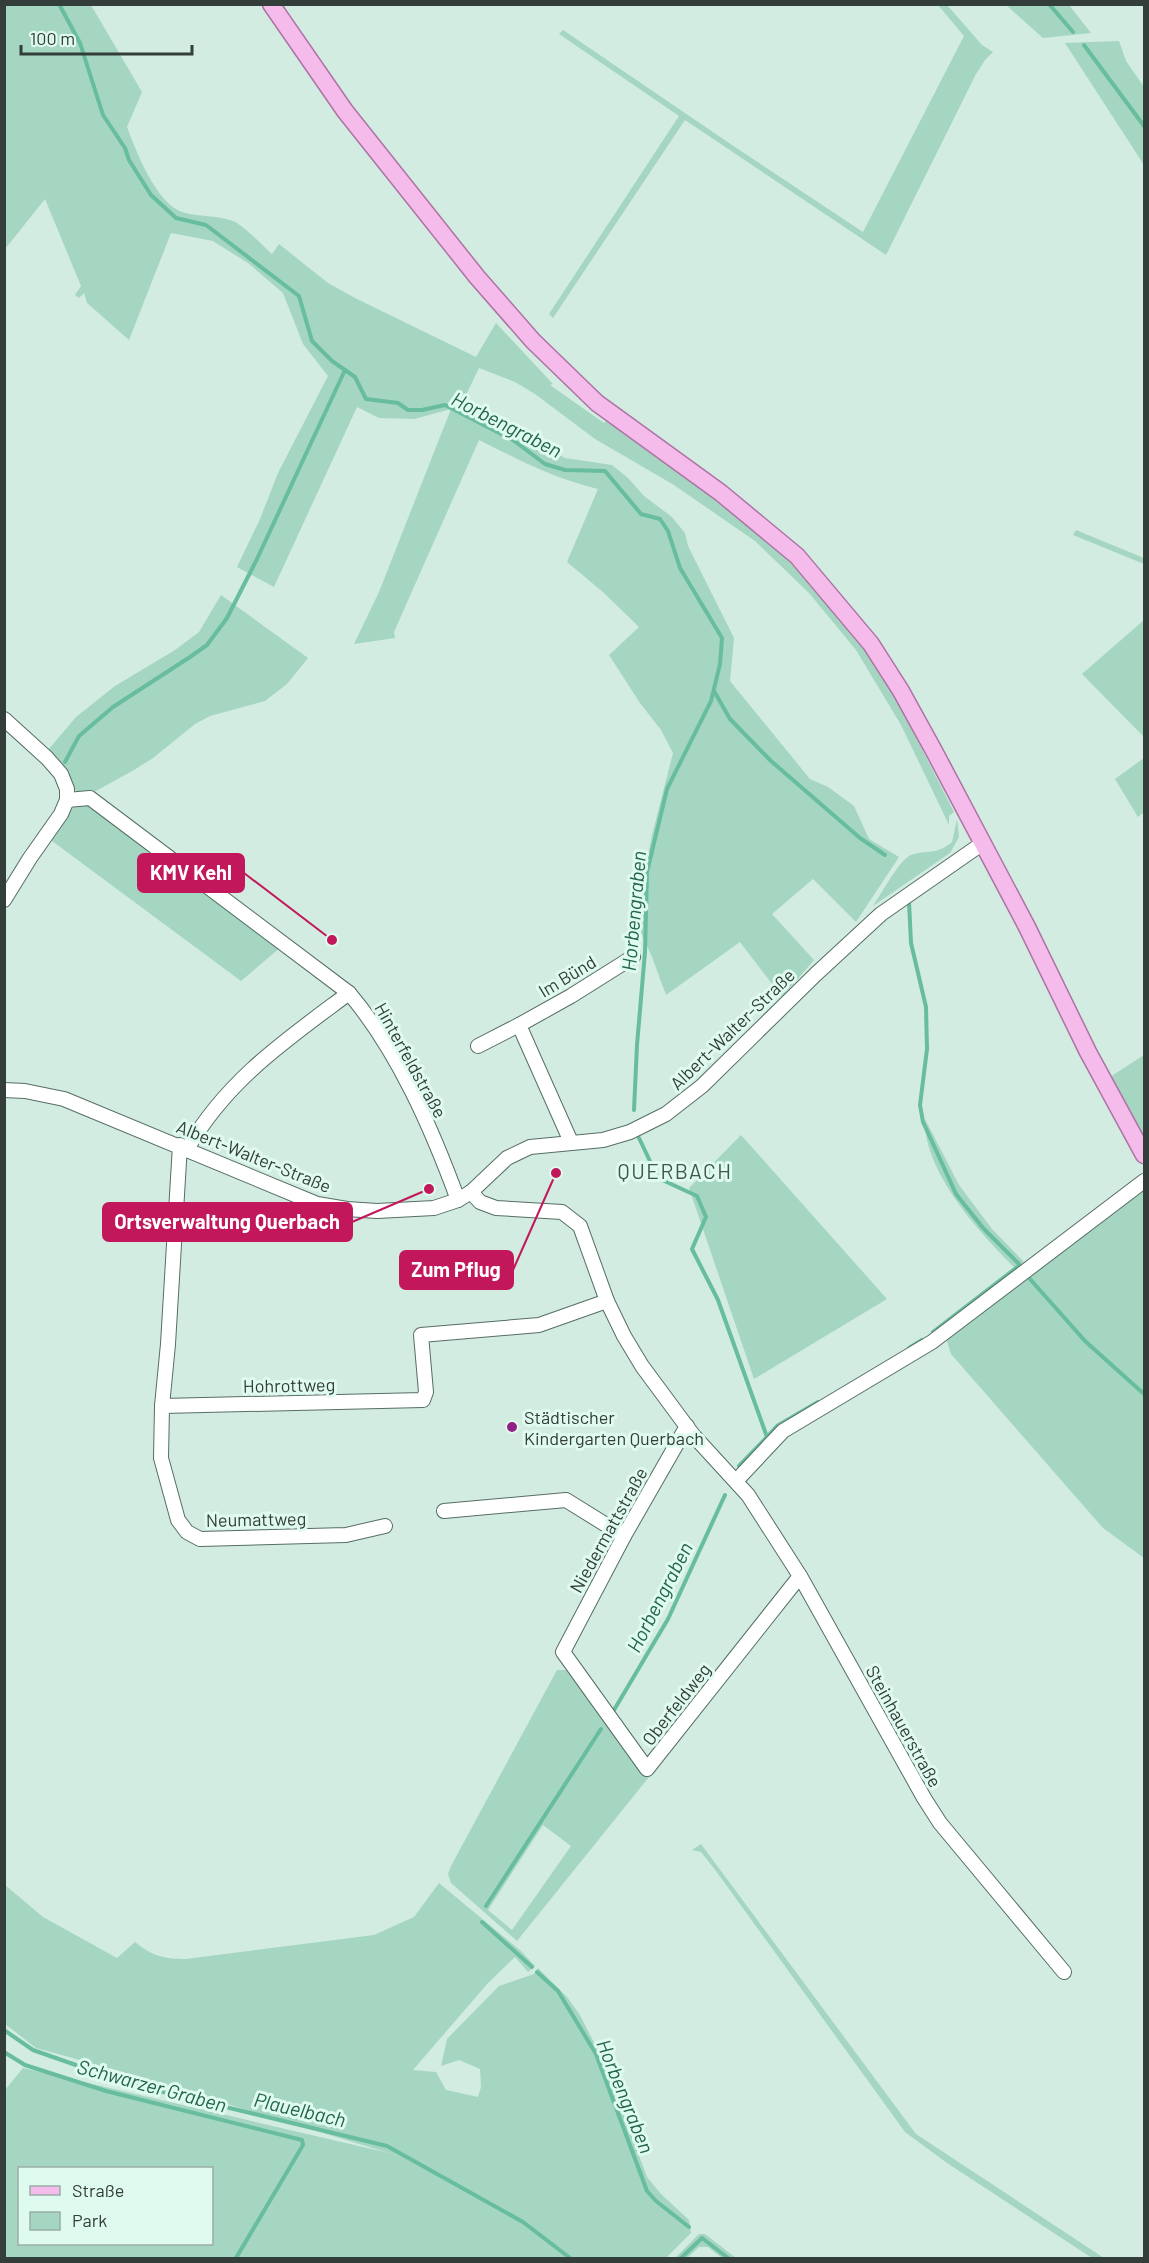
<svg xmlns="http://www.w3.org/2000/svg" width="1149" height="2263" font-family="Barlow,sans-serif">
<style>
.green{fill:#a5d6c1;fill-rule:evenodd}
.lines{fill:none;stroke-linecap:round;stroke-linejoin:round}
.stream{stroke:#67bd9d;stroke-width:4}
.minor-casing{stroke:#566e64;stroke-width:16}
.major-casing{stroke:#ad73a4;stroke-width:19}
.minor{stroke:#fff;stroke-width:14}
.major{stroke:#f5bceb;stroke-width:16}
.poi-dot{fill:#912283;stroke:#dffaee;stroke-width:2}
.labels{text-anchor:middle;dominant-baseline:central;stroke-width:6;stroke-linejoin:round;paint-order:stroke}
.street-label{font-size:18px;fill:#333d39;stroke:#dffaee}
.poi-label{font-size:18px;fill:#333d39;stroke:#dffaee;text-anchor:start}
.water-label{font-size:20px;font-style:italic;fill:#22644e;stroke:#dffaee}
.quarter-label{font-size:21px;letter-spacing:1.5px;fill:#41574e;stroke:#dffaee}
.leader{fill:none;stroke:#c2185b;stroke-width:2}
.callout-dot{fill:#c2185b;stroke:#dffaee;stroke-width:2}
.callout{fill:#c2185b;stroke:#c2185b;stroke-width:2}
.callout-label{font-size:20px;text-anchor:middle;font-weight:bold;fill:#fff}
</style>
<rect width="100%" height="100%" fill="#d2ece1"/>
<g class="green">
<path d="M 5,5 L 91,5 L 142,92 L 127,127 C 136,151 156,203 182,212 C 197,217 223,215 237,223 C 249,231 261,244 272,254 L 279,244 L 328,283 L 355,298 L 476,357 L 496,323 L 553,384 L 550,385 L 604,423 L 609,418 L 704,486 L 803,571 L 868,652 L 899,704 L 954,812 L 949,816 L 949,825 L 901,725 L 856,650 L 809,593 L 755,541 L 674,485 L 595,439 L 535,394 L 515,382 L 479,368 L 463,401 L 565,458 L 612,465 L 628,478 L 644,496 L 672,517 L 685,533 L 688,546 L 734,638 L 730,681 L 810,779 L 828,787 L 854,806 L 869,839 L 899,857 L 856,922 L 813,879 L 772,914 L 814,960 L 782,997 L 740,942 L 666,995 L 652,957 L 641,933 L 643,881 L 652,835 L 673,753 L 661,730 L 640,703 L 609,655 L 639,627 L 604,593 L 567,562 L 598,489 C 553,478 521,461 479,440 L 394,632 L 395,638 L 354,644 L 379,592 L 451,409 L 414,419 L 379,418 L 357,407 L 274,587 L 237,567 L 260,519 L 278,473 L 328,376 L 303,344 L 283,293 L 248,263 L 213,241 L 171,233 L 129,340 L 87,303 L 84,293 L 79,298 L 75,295 L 81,286 L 45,199 L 5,249 Z"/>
<path d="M 938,5 L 947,5 L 982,45 L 993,52 L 985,60 L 976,74 L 886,255 L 685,120 L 553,318 L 549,314 L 679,116 L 559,34 L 563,30 L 729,143 L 863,232 L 964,36 Z"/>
<path d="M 1006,5 L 1069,5 L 1091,33 L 1043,38 Z"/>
<path d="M 1119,41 L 1126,61 L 1144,87 L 1144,165 L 1065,43 Z"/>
<path d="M 1076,530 L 1144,558 L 1144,564 L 1073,535 Z"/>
<path d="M 221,595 L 308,658 L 287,684 L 265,701 L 210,716 L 195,724 L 153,758 L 134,770 L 94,792 L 80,794 L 73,788 L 48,750 L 76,717 L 115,686 L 175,650 L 199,632 Z"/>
<path d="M 1144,620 L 1144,737 L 1082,674 Z"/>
<path d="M 1144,758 L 1144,812 L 1138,817 L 1115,779 Z"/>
<path d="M 79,804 L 93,806 L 282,946 L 241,981 L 48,838 L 68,812 Z"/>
<path d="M 957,819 L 959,837 L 950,853 L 873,906 C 881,895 899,860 911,855 C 928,849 935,856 952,842 Z"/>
<path d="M 1144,1055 L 1144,1142 L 1110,1077 Z"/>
<path d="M 925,1119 L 959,1185 L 992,1229 L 1024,1262 L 1014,1267 C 979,1232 923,1171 925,1119 Z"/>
<path d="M 741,1135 L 887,1299 L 754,1379 L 689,1188 Z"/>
<path d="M 1144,1188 L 1144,1558 L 1103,1528 L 951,1354 L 946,1338 Z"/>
<path d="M 557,1670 L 567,1670 L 649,1777 L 517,1941 L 451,1883 L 448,1874 L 451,1866 ZM 543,1825 L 571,1846 L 512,1930 L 488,1910 Z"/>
<path d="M 701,1844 L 916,2134 L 1104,2258 L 1092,2258 L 947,2163 L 905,2132 L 716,1871 L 701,1852 L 692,1850 Z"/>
<path d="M 439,1883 L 521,1951 L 535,1966 L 528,1972 L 515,1957 L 488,1983 L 413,2070 L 436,2072 L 446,2090 L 478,2097 L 481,2087 L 480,2069 L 459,2060 L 441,2066 L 447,2039 L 499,1986 L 534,1974 L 538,1968 L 567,1997 L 580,2015 L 604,2062 L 647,2177 L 661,2194 L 689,2220 L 691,2233 L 666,2258 L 5,2258 L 5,2090 L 23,2068 L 389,2153 L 105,2067 L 36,2048 L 5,2024 L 5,1885 L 43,1917 L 117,1958 L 135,1942 C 152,1956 164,1959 186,1959 L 374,1935 L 414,1917 ZM 20,2168 L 212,2168 L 212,2244 L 20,2244 Z"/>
<path d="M 699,2234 L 705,2234 L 736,2258 L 722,2258 L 708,2247 L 699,2247 L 687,2258 L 675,2258 Z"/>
</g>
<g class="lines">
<g class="stream">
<path d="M 59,4 L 80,43 L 103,115 L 125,148 L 129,160 L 151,195 L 176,218 L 206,225 L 299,296 L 312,341 L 332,361 L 355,377 L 366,399 L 398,403 L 408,410 L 422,410 L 445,405 L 513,440 L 545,464 L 565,470 L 605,471 L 641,514 L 660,519 L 668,531 L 680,568 L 722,638 L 720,664 L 711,701 L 667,789 L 647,872 L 645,952 L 637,1045 L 634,1110"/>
<path d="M 1049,4 L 1073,32"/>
<path d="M 1084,45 L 1144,126"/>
<path d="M 714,691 L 730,719 L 771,761 L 860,838 L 885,855"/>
<path d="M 65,762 L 79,736 L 113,707 L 190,657 L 207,645 L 227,618 L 257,559 L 345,370"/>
<path d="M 909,902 L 911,943 L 926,1007 L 927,1049 L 920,1105 L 923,1122 L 956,1194 L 983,1228 L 1020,1265 L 933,1332"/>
<path d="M 639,1138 L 658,1178 L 697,1196 L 706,1217 L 692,1249 L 718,1300 L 767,1437 L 739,1466"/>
<path d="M 1030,1279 L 1085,1341 L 1144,1394"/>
<path d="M 909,1348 L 922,1340"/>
<path d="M 767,1437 L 777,1426 L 818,1402"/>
<path d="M 614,1710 L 668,1619 L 725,1495"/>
<path d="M 486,1906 L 601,1729"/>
<path d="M 482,1922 L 532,1967"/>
<path d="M 537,1972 L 558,1991 L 596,2054 L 647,2191 L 656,2201 L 689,2227"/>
<path d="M 4,2030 L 33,2050 L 130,2084 L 387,2146 L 523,2222 L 570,2258"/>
<path d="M 4,2052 L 25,2065 L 106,2091 L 302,2140 L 303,2145 L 236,2258"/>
<path d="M 681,2258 L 702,2238 L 728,2258"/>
</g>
<defs>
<g id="minor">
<path d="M 4,719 L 47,758 L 61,774 L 67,789 L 67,800 L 61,814 L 30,858 L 4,900"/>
<path d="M 67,800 L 90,798 L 349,993 C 398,1051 432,1129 458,1200"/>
<path d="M 478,1046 L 519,1025"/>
<path d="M 4,1090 L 25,1091 L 64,1099 L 317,1204 L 347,1209 L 377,1211 L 434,1208 L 458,1200 L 471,1192 L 507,1158 L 530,1147 L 603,1140 L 630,1132 L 666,1114 L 702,1086 L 816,974 L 881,914 L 983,843"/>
<path d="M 571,1142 L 519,1025 L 571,996 L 633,957"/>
<path d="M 180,1145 L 168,1344 L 162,1406 L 423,1400 L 426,1392 L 421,1335 L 539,1325 L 607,1301"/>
<path d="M 187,1149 C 228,1079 286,1040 349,993"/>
<path d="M 471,1192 L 480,1202 L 496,1208 L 562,1212 L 580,1226 L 607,1301 L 624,1336 L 642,1366 L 693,1435 L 748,1495 L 800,1576 L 924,1798 L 940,1823 L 1064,1972"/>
<path d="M 162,1406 L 161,1458 L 178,1520 L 187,1532 L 200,1539 L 346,1535 L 385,1526"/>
<path d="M 687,1426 L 624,1536 L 563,1652 L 647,1769 L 800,1576"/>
<path d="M 736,1481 L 783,1431 L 932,1342 L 1144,1181"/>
<path d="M 444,1511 L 566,1500 L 624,1536"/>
</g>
<path id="major" d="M 271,4 L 345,111 L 477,277 L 533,341 L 597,403 L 721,493 L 797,556 L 871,644 L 901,691 L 934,751 L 1027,927 L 1088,1052 L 1144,1155"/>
</defs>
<use href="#minor" class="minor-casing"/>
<use href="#major" class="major-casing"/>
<use href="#minor" class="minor"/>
<use href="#major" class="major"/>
</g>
<circle class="poi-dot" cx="512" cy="1427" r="6"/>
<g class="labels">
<g class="street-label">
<text transform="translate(567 976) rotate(-31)">Im Bünd</text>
<text transform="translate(732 1029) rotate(-44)">Albert-Walter-Straße</text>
<text transform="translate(411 1060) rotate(61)">Hinterfeldstraße</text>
<text transform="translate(254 1156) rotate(22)">Albert-Walter-Straße</text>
<text transform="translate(289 1385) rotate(-1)">Hohrottweg</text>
<text transform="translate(256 1519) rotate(-1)">Neumattweg</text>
<text transform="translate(608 1530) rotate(-61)">Niedermattstraße</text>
<text transform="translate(676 1704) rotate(-52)">Oberfeldweg</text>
<text transform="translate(904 1726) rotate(61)">Steinhauerstraße</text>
</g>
<g class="poi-label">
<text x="524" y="1417">Städtischer<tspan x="524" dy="21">Kindergarten Querbach</tspan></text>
</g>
<g class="water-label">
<text transform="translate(507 424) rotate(27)">Horbengraben</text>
<text transform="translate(633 911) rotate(-85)">Horbengraben</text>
<text transform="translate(659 1597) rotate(-63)">Horbengraben</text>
<text transform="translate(152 2085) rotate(15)">Schwarzer Graben</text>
<text transform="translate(626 2096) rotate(68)">Horbengraben</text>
<text transform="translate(300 2109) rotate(13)">Plauelbach</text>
</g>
<g class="quarter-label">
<text x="675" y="1170">QUERBACH</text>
</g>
</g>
<path class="leader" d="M332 940L244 873M429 1189L352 1222M556 1173L513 1270"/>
<g class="callout-dot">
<circle cx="332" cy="940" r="6"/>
<circle cx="429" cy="1189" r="6"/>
<circle cx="556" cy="1173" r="6"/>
</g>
<g class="callout">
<rect x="138" y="854" width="106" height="38" rx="6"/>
<rect x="103" y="1203" width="249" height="38" rx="6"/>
<rect x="400" y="1251" width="113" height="38" rx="6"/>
</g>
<g class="callout-label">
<text x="191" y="880">KMV Kehl</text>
<text x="227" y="1229">Ortsverwaltung Querbach</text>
<text x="456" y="1277">Zum Pflug</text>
</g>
<rect width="1149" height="2263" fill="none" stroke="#333d39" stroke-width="12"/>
<rect x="18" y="2167" width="195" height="78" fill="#dffaee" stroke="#9aaea6" stroke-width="1.5"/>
<rect x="30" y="2186" width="30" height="9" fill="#f5bceb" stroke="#9aaea6" stroke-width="1.5"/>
<text x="72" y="2197" font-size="18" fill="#333d39">Straße</text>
<rect x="30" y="2212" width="30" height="18" fill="#a5d6c1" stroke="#9aaea6" stroke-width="1.5"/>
<text x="72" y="2227" font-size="18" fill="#333d39">Park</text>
<path d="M21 45v9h171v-9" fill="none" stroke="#333d39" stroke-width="3"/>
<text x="30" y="45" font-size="18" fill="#333d39" stroke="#dffaee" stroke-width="4.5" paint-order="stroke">100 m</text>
</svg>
